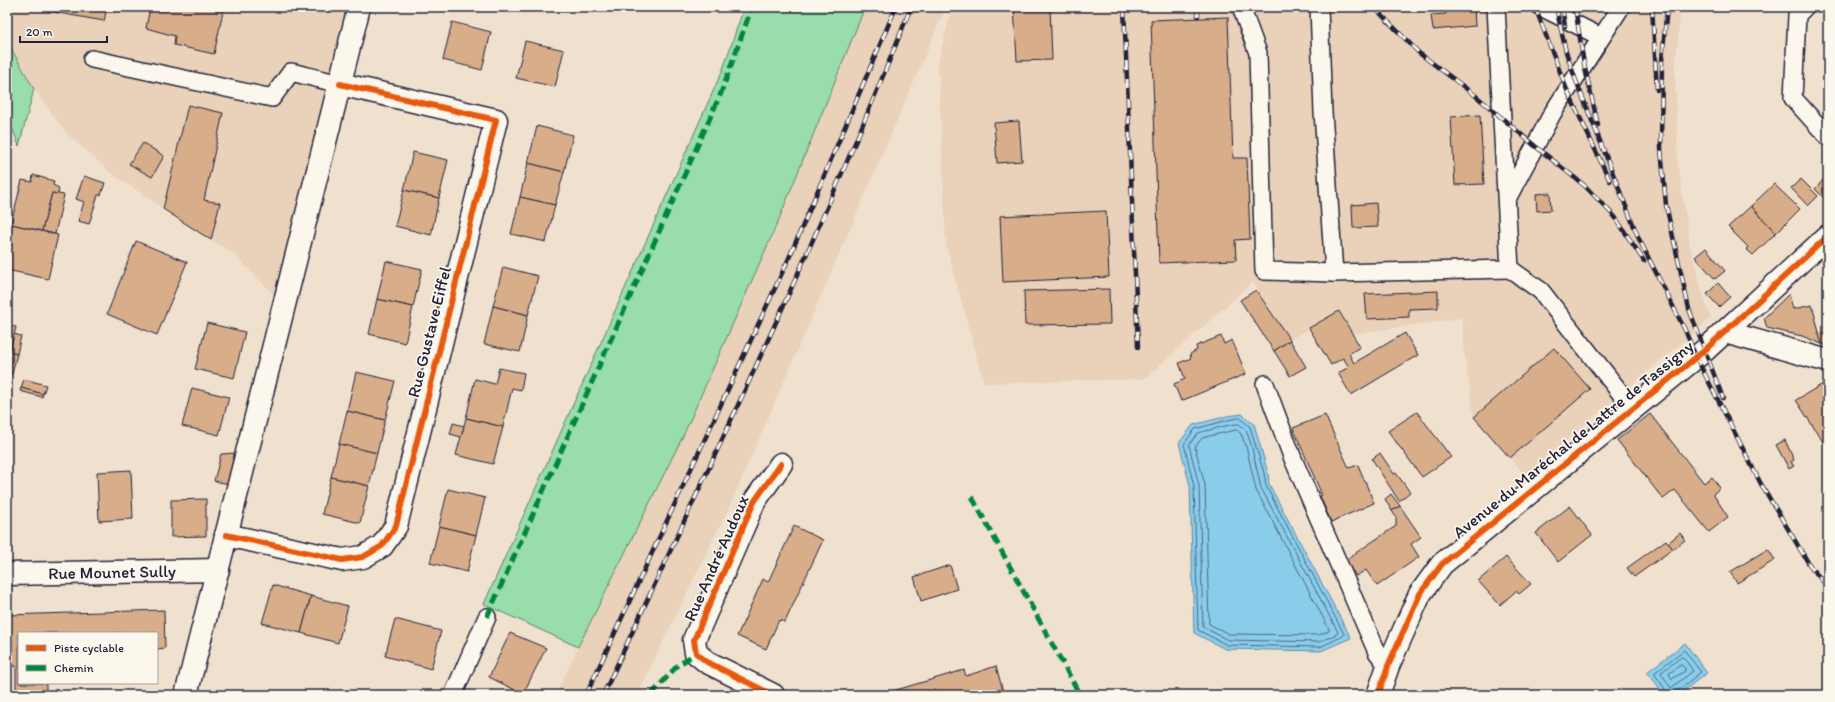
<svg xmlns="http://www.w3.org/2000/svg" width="1835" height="702" font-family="Itim,sans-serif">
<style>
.built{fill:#e9d1ba}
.green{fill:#98ddaa;stroke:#5d8072}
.water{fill:#8acdeb;stroke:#6089a5}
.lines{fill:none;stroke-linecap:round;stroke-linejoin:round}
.shore{stroke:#4c6681;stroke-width:1}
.building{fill:#d8ad8a;stroke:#22223b}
.service-casing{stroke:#22223b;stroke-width:20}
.minor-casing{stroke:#22223b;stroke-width:25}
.service{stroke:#fbf7ec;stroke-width:17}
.minor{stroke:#fbf7ec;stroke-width:22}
.rail-casing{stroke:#22223b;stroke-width:4.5}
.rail{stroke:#fbf7ec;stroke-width:3;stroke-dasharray:9;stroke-linecap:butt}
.quiet{stroke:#00873e;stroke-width:5;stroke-dasharray:10 5;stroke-linecap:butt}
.cycleway-casing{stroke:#fbf7ec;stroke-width:8}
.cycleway{stroke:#e8590c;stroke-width:6}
.labels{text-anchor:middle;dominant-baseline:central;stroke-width:3.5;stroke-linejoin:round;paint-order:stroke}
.street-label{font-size:17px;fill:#22223b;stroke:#fbf7ec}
</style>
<rect width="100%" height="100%" fill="#f0e1cf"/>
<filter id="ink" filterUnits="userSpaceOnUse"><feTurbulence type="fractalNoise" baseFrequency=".025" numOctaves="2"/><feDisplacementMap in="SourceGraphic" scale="8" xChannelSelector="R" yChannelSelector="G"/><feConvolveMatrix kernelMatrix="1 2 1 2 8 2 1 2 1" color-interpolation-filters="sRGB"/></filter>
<g filter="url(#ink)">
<g class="built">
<path d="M 7,7 L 348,7 L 275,296 L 232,252 L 210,240 L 111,173 L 67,134 L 34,89 L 7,41 Z"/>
<path d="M 865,7 L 946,7 L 733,499 L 637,695 L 556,695 L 578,647 L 683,436 L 777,224 Z"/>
<path d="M 952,7 L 1681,7 L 1675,68 L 1678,164 L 1690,245 L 1703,295 L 1711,318 L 1525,475 L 1474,417 L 1464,351 L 1462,318 L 1353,334 L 1340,310 L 1290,340 L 1253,282 L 1144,379 L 984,383 L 946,245 L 938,63 Z"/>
</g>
<g class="green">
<path d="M 744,7 L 865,7 L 777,224 L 683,436 L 578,647 L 484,604 L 723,69 Z"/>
<path d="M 7,41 L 34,89 L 19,146 L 7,114 Z"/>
</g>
<g class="water">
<path d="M 1242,414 L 1254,424 L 1268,473 L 1269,484 L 1351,638 L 1321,651 L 1225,649 L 1194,633 L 1190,486 L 1179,443 L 1193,425 L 1227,416 Z"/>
<path d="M 1685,643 L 1707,673 L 1678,695 L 1665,695 L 1647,672 Z"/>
</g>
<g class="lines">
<g class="shore">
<path d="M 1240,418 L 1250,427 L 1264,473 L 1266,486 L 1344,634 L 1343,636 L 1320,647 L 1227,645 L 1198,630 L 1194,486 L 1184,444 L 1195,429 L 1228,420 Z"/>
<path d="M 1239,424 L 1246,430 L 1251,444 L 1261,488 L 1338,632 L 1337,634 L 1319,642 L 1228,640 L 1203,627 L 1199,486 L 1189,445 L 1198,433 L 1229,425 Z"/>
<path d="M 1237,430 L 1241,434 L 1246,446 L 1256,490 L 1329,629 L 1329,631 L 1319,635 L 1229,634 L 1209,624 L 1205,485 L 1195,447 L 1202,438 Z"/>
<path d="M 1682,657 L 1684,658 L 1693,671 L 1671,688 L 1661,673 Z"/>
<path d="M 1681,665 L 1685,668 L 1685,671 L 1672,679 L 1669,674 Z"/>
<path d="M 1668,695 L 1667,692 L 1654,673 L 1684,650 L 1701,672 L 1677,691 L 1676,695"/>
</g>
</g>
<g class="building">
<path d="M 37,7 L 107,7 L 104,21 L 36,9 Z"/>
<path d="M 150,7 L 224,7 L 214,54 L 174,45 L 175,36 L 146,28 Z"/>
<path d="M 285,7 L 306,7 L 305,11 Z"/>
<path d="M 1014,7 L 1050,7 L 1052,60 L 1017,61 Z"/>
<path d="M 1432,7 L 1474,7 L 1475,26 L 1433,30 L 1431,15 L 1446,14 L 1446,8 L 1432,9 Z"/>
<path d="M 1228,17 L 1233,158 L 1247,158 L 1250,239 L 1235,240 L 1236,260 L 1159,263 L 1151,20 Z"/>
<path d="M 452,22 L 491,32 L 482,70 L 443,60 Z"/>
<path d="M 525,41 L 564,50 L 555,87 L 516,78 Z"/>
<path d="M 188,105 L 223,113 L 204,200 L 220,203 L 211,240 L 163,209 Z"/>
<path d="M 1480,115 L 1484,184 L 1455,185 L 1451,117 Z"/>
<path d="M 1019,121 L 1022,161 L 997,163 L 994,123 Z"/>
<path d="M 537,126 L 573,135 L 564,172 L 528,163 Z"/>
<path d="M 143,143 L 164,156 L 152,177 L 129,164 Z"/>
<path d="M 413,152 L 448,160 L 439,198 L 404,190 Z"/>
<path d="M 528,163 L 564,172 L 555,205 L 520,197 Z"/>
<path d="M 33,175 L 54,181 L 53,185 L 59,188 L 58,194 L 52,193 L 42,231 L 11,224 L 22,180 L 32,182 Z"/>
<path d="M 84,176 L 105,183 L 101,195 L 98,195 L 89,224 L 78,221 L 84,202 L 76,199 Z"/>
<path d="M 1801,179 L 1818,196 L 1808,206 L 1791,188 Z"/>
<path d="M 1824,179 L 1828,183 L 1828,202 L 1815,189 Z"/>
<path d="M 1774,184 L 1800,209 L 1776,233 L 1751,206 Z"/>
<path d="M 404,190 L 439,198 L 431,235 L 395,226 Z"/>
<path d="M 52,193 L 64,195 L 55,234 L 42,231 Z"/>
<path d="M 1550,193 L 1551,210 L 1537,211 L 1536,194 Z"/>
<path d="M 520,197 L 555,205 L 546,242 L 511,234 Z"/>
<path d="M 1376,203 L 1378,227 L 1353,228 L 1352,205 Z"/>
<path d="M 1751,206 L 1776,233 L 1753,255 L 1746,249 L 1748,247 L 1728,227 Z"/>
<path d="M 1106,211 L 1109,277 L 1003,282 L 1000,216 Z"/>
<path d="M 11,224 L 58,235 L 48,279 L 7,270 L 7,242 Z"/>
<path d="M 136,241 L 187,262 L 157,335 L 107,314 Z"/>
<path d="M 1706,248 L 1725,271 L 1715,279 L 1695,257 Z"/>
<path d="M 386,261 L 422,269 L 413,307 L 377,299 Z"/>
<path d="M 503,267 L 538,276 L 528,315 L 493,306 Z"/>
<path d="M 1718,283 L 1730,297 L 1719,307 L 1707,294 Z"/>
<path d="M 1109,289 L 1110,324 L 1025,325 L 1024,291 Z"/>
<path d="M 1256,290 L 1290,340 L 1274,351 L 1240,300 Z"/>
<path d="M 1438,291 L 1438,308 L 1409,309 L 1409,317 L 1367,319 L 1365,294 Z"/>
<path d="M 1789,294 L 1793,309 L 1812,305 L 1822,344 L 1802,336 L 1767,328 L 1764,318 Z"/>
<path d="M 377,299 L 413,307 L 405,343 L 369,334 Z"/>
<path d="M 493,306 L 528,315 L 520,352 L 484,344 Z"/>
<path d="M 1339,311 L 1360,347 L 1349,354 L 1354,363 L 1405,333 L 1418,355 L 1351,395 L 1338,373 L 1349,367 L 1343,358 L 1331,365 L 1309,328 Z"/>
<path d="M 207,323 L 245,332 L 234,378 L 195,369 Z"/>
<path d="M 7,325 L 16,327 L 10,352 L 17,354 L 12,374 L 7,373 Z"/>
<path d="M 1818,332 L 1828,334 L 1828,346 L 1822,344 Z"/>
<path d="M 14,334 L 21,336 L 17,354 L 10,352 Z"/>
<path d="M 1221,336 L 1224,344 L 1232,340 L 1246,374 L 1181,401 L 1174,384 L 1185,379 L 1179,363 L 1191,358 L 1190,354 L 1197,350 L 1196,346 Z"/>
<path d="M 1290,340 L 1306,367 L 1290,376 L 1274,351 Z"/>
<path d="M 1554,348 L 1590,389 L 1510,458 L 1474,417 Z"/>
<path d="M 499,368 L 524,373 L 521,390 L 512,388 L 503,427 L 466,418 L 475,379 L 495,384 Z"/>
<path d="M 356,372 L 395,381 L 385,420 L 347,411 Z"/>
<path d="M 24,379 L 46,385 L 43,394 L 21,388 Z"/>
<path d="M 1826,382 L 1828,386 L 1828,443 L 1825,445 L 1796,400 Z"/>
<path d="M 21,388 L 43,394 L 42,397 L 20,391 Z"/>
<path d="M 192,388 L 229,397 L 219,435 L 182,426 Z"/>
<path d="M 347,411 L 385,420 L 377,453 L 339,444 Z"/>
<path d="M 1417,412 L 1451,457 L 1422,477 L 1388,431 Z"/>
<path d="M 1650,414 L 1704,483 L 1712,477 L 1720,488 L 1713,494 L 1728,517 L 1709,532 L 1675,490 L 1663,499 L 1617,440 Z"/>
<path d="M 1325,415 L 1349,468 L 1358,465 L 1374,503 L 1331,522 L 1320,496 L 1322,495 L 1293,428 Z"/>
<path d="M 466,418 L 503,427 L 493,464 L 456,455 Z"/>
<path d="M 453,423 L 464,426 L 461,437 L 450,434 Z"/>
<path d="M 1785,440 L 1794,460 L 1791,462 L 1794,466 L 1789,469 L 1776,445 Z"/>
<path d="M 339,444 L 377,453 L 369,486 L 331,477 Z"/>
<path d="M 236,453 L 229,484 L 214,481 L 221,454 Z"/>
<path d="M 1380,453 L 1394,474 L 1396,473 L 1410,492 L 1399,501 L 1372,459 Z"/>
<path d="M 131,470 L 133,519 L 99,521 L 97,472 Z"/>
<path d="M 331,477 L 369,486 L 360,523 L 322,514 Z"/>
<path d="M 448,489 L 485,498 L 476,535 L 439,526 Z"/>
<path d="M 1391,494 L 1400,506 L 1392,511 L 1385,499 Z"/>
<path d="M 206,499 L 206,536 L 171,537 L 171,500 Z"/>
<path d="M 1400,506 L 1421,537 L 1411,544 L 1419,557 L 1377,586 L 1366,570 L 1356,576 L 1345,560 L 1396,526 L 1396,517 L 1392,511 Z"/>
<path d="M 1570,506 L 1592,535 L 1558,562 L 1536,533 Z"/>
<path d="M 439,526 L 476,535 L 467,572 L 430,563 Z"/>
<path d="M 794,526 L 823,540 L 785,622 L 779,620 L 766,649 L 737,636 L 763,579 L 768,582 Z"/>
<path d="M 1680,533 L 1685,540 L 1673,549 L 1668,543 Z"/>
<path d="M 1666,540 L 1673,549 L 1634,577 L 1627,568 Z"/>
<path d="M 1768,549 L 1775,560 L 1737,583 L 1730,572 Z"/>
<path d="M 1506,557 L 1531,584 L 1519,594 L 1516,591 L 1500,605 L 1478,581 Z"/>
<path d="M 950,565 L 957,589 L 921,601 L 914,577 Z"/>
<path d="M 273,585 L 311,596 L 301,633 L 262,623 Z"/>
<path d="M 311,596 L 348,606 L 338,643 L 301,633 Z"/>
<path d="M 164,610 L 165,648 L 157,649 L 157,633 L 19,633 L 19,683 L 46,683 L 46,695 L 16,695 L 16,666 L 7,666 L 7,615 Z"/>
<path d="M 395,619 L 441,631 L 431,669 L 385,656 Z"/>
<path d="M 510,633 L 546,648 L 523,694 L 489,677 Z"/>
<path d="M 996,666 L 1004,695 L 879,695 L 964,670 L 966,676 Z"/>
</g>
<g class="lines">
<defs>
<g id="service">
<path d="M 1241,7 L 1258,53 L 1264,271 L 1334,273"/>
<path d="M 1319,7 L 1323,112 L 1334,273 L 1510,269"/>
<path d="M 1496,7 L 1510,269 L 1541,291 L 1633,409"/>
<path d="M 1541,7 L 1601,37"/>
<path d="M 1805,7 L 1797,15 L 1793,98 L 1828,137"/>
<path d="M 92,59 L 272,98 L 291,72 L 340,84"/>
<path d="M 1507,199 L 1552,114 L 1621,7"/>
<path d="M 1265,384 L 1293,459 L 1377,652 L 1388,666"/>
<path d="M 453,695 L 487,617"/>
</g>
<g id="minor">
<path d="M 1725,332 L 1828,361"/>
<path d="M 226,535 L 342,560 L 363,557 L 382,546 L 396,526 L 496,120 L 340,84"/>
<path id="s1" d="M 7,574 L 218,570"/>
<path d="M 186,695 L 359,7"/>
<path d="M 773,695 L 707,662 L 696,653 L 694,640 L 754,502 L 781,464"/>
<path d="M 1378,695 L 1388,666 L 1420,594 L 1442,564 L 1705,350 L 1828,236"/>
</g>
</defs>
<use href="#service" class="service-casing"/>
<use href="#minor" class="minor-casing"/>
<use href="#service" class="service"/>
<use href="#minor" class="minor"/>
<defs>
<g id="rail">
<path d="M 1124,7 L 1138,347"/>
<path d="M 1198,7 L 1198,16"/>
<path d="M 1374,7 L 1419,53 L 1476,96 L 1535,146 L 1585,186 L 1615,217 L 1644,261"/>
<path d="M 1535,7 L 1567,90 L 1610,181"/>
<path d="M 1556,7 L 1566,52 L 1575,78 L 1639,239 L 1685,330 L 1696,357 L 1761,484 L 1812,569 L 1828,587"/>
<path d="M 1562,7 L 1565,26"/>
<path d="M 1575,7 L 1584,64 L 1598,125"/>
<path d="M 1652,7 L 1657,90"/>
<path d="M 1667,7 L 1662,60 L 1661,148 L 1666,205 L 1689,309 L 1723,398"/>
<path d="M 586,695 L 789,258 L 896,7"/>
<path d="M 603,695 C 709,467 818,241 911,7"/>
</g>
</defs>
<use href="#rail" class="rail-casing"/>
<use href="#rail" class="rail"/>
<g class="quiet">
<path d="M 972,497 L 1080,695"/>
<path d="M 487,617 L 721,93 L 752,7"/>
<path d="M 651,695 L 677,666 L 696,653"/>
</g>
<defs>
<g id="cycleway">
<path d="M 226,535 L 342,560 L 363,557 L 382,546 L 396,526 L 496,120 L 340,84"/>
<path d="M 773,695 L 707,662 L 696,653 L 694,640 L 754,502 L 781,464"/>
<path d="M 1378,695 L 1388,666 L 1420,594 L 1442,564 L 1705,350 L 1828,236"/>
</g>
</defs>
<use href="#cycleway" class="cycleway-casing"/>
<use href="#cycleway" class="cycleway"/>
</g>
</g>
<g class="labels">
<g class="street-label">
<text transform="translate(429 332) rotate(-76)">Rue Gustave Eiffel</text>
<text transform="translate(1573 439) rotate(-39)">Avenue du Maréchal de Lattre de Tassigny</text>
<text transform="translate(716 558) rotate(-66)">Rue André Audoux</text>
<text stroke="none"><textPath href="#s1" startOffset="105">Rue Mounet Sully</textPath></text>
</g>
</g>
<rect width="1835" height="702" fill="none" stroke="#fbf7ec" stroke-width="24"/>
<rect x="12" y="12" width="1811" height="678" fill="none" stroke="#22223b" stroke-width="1.5" filter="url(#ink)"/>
<rect x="18" y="632" width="140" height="52" fill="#fbf7ec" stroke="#a4a2a5"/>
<rect x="26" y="645" width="20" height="6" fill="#e8590c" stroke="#a4a2a5"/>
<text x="54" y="652" font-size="12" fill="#22223b">Piste cyclable</text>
<rect x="26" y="665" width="20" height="6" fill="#00873e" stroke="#a4a2a5"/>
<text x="54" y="672" font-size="12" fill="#22223b">Chemin</text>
<path d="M20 36v6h87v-6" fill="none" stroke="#22223b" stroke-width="2"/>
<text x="26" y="36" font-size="12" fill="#22223b" stroke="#fbf7ec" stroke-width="3" paint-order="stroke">20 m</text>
</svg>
